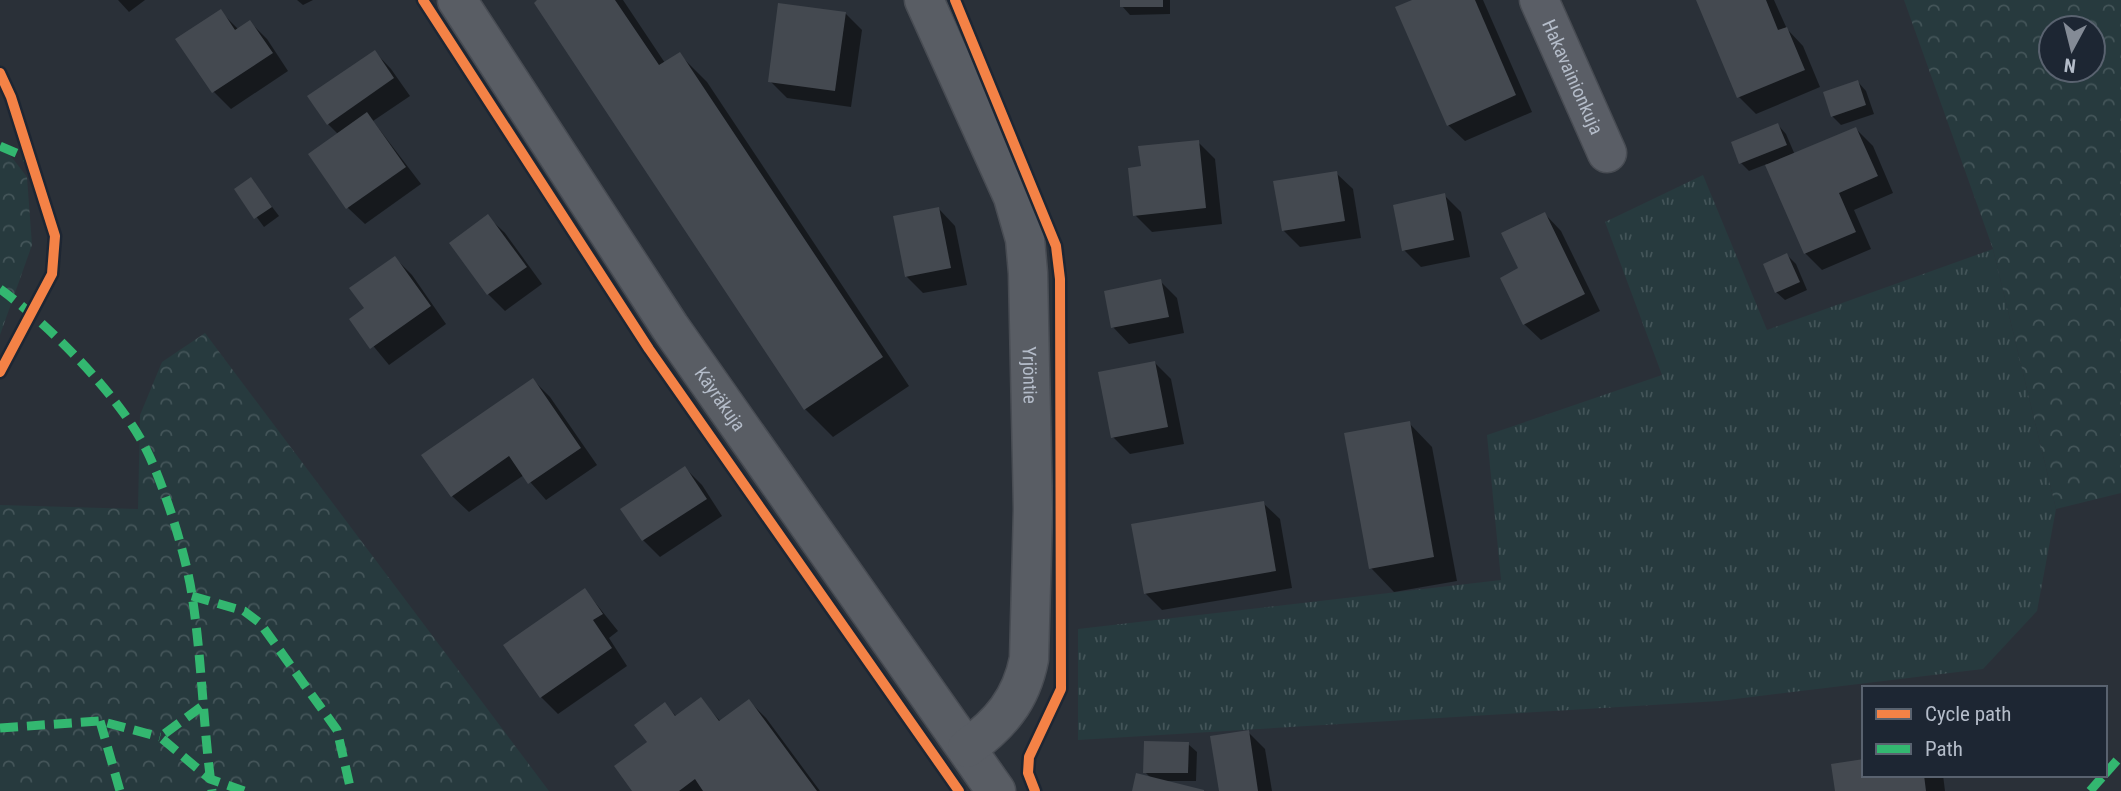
<svg xmlns="http://www.w3.org/2000/svg" width="2121" height="791" font-family="'Roboto Condensed',sans-serif">
<style>
.grass{fill:url(#grass-tufts)}
.forest{fill:url(#forest-crowns);fill-rule:evenodd}
.shadow{fill:#0007}
.building{fill:#444950}
.lines{fill:none;stroke-linecap:round;stroke-linejoin:round}
.street-casing{stroke:#484c53;stroke-width:41}
.secondary-casing{stroke:#484c53;stroke-width:41}
.street{stroke:#5a5e66;stroke-width:38}
.secondary{stroke:#595d64;stroke-width:38}
.quiet{stroke:#33b770;stroke-width:9;stroke-dasharray:18 9;stroke-linecap:butt}
.cycleway-casing{stroke:#1d2633;stroke-width:15}
.cycleway{stroke:#f48246;stroke-width:10}
.labels{text-anchor:middle;dominant-baseline:central;stroke-width:7;stroke-linejoin:round;paint-order:stroke}
.street-label{font-size:19px;fill:#b4bcc9;stroke:#1d2633}
</style>
<defs>
<pattern id="grass-tufts" width="24" height="20" patternUnits="userSpaceOnUse" patternTransform="scale(1.75)"><rect width="24" height="20" fill="#273a3e"/><path d="M3 7l-1-3M5 7V3M7 7l1-3M15 17l-1-3M17 17v-4M19 17l1-3" fill="none" stroke="#445559"/></pattern>
<pattern id="forest-crowns" width="20" height="18" patternUnits="userSpaceOnUse" patternTransform="scale(1.75)"><rect width="20" height="18" fill="#273a3e"/><path d="M2 6a3 3 0 1 1 6 0M12 15a3 3 0 1 1 6 0" fill="none" stroke="#445559"/></pattern>
</defs>
<rect width="100%" height="100%" fill="#2a3038"/>
<path class="grass" d="M 1703,175 L 1767,330 L 1993,249 L 2056,509 L 2037,611 L 1983,669 L 1719,701 L 1078,740 L 1078,629 L 1501,580 L 1487,435 L 1662,375 L 1605,222 Z"/>
<g class="forest">
<path d="M 1904,0 L 2121,0 L 2121,493 L 2056,509 L 1993,249 ZM 2093,28 L 2093,70 L 2051,70 L 2051,28 Z"/>
<path d="M 0,142 L 27,177 L 32,245 L 0,335 Z"/>
<path d="M 205,333 L 549,791 L 0,791 L 0,505 L 138,509 L 140,415 L 162,362 Z"/>
</g>
<g class="shadow">
<path d="M 118,0 L 145,0 L 129,12 Z"/>
<path d="M 297,0 L 313,0 L 303,5 Z"/>
<path d="M 541,0 L 623,0 L 665,63 L 679,54 L 707,82 L 909,386 L 833,437 L 805,409 Z"/>
<path d="M 1122,0 L 1170,0 L 1170,14 L 1130,15 L 1122,6 Z"/>
<path d="M 1416,0 L 1483,0 L 1532,112 L 1465,141 L 1448,125 Z"/>
<path d="M 1698,0 L 1774,0 L 1787,29 L 1803,46 L 1820,87 L 1756,114 L 1739,97 Z"/>
<path d="M 220,11 L 238,29 L 250,22 L 267,39 L 288,71 L 231,109 L 214,92 L 178,40 Z"/>
<path d="M 845,13 L 862,30 L 851,107 L 787,98 L 770,81 Z"/>
<path d="M 375,52 L 391,69 L 410,96 L 373,121 L 421,184 L 365,224 L 348,208 L 339,135 L 328,124 Z"/>
<path d="M 1858,82 L 1866,91 L 1874,114 L 1841,125 L 1832,116 Z"/>
<path d="M 1778,125 L 1786,134 L 1795,155 L 1856,129 L 1873,146 L 1893,193 L 1854,210 L 1871,249 L 1822,270 L 1805,253 L 1767,164 L 1749,171 L 1741,163 Z"/>
<path d="M 1198,142 L 1215,159 L 1222,224 L 1152,232 L 1135,215 L 1143,168 Z"/>
<path d="M 1336,173 L 1353,189 L 1361,238 L 1300,247 L 1283,230 Z"/>
<path d="M 251,179 L 279,216 L 264,227 L 236,189 Z"/>
<path d="M 1444,195 L 1461,212 L 1470,257 L 1421,267 L 1404,250 Z"/>
<path d="M 939,209 L 955,226 L 967,285 L 923,293 L 906,276 Z"/>
<path d="M 1545,214 L 1561,231 L 1600,311 L 1541,340 L 1524,324 L 1521,269 Z"/>
<path d="M 488,217 L 505,233 L 542,284 L 505,311 L 488,294 L 451,244 Z"/>
<path d="M 1787,255 L 1796,264 L 1807,290 L 1785,300 L 1776,292 Z"/>
<path d="M 395,258 L 412,275 L 446,324 L 389,365 L 351,319 L 366,309 Z"/>
<path d="M 1160,281 L 1177,298 L 1184,333 L 1129,344 L 1113,327 Z"/>
<path d="M 1155,363 L 1171,379 L 1184,444 L 1130,454 L 1113,437 Z"/>
<path d="M 533,380 L 550,397 L 597,465 L 546,500 L 524,475 L 469,512 L 452,496 Z"/>
<path d="M 1409,423 L 1432,447 L 1457,581 L 1394,592 L 1371,568 Z"/>
<path d="M 685,468 L 702,485 L 722,516 L 660,557 L 643,540 Z"/>
<path d="M 1263,503 L 1280,519 L 1292,588 L 1162,610 L 1145,593 Z"/>
<path d="M 585,590 L 618,631 L 609,638 L 627,666 L 558,714 L 541,697 Z"/>
<path d="M 701,700 L 721,722 L 749,701 L 766,718 L 820,791 L 634,791 L 665,705 L 677,717 Z"/>
<path d="M 1248,732 L 1265,749 L 1272,791 L 1221,791 Z"/>
<path d="M 1188,744 L 1197,752 L 1196,781 L 1165,781 L 1201,791 L 1134,791 L 1152,779 L 1145,772 Z"/>
<path d="M 1864,775 L 1943,775 L 1945,791 L 1837,791 Z"/>
</g>
<g class="building">
<path d="M 537,0 L 615,0 L 659,65 L 680,52 L 883,357 L 804,410 L 534,3 Z"/>
<rect x="1120" y="0" width="43" height="7"/>
<path d="M 1412,0 L 1475,0 L 1516,95 L 1447,126 L 1395,7 Z"/>
<path d="M 1696,0 L 1766,0 L 1778,30 L 1787,27 L 1805,70 L 1737,98 Z"/>
<path d="M 778,3 L 846,12 L 835,91 L 768,82 Z"/>
<path d="M 221,9 L 235,30 L 250,20 L 273,53 L 212,93 L 175,39 Z"/>
<path d="M 375,50 L 394,78 L 327,125 L 307,96 Z"/>
<path d="M 1858,80 L 1866,105 L 1831,117 L 1823,92 Z"/>
<path d="M 367,112 L 406,167 L 346,209 L 308,154 Z"/>
<path d="M 1778,123 L 1787,145 L 1739,164 L 1731,142 Z"/>
<path d="M 1856,127 L 1878,176 L 1839,193 L 1856,232 L 1804,254 L 1765,165 Z"/>
<path d="M 1199,140 L 1206,208 L 1133,216 L 1128,168 L 1141,166 L 1138,146 Z"/>
<path d="M 1337,171 L 1345,221 L 1282,231 L 1273,181 Z"/>
<path d="M 251,177 L 272,207 L 254,219 L 234,189 Z"/>
<path d="M 1445,193 L 1454,240 L 1402,251 L 1393,205 Z"/>
<path d="M 939,207 L 951,268 L 905,277 L 893,216 Z"/>
<path d="M 1545,212 L 1585,294 L 1523,325 L 1500,278 L 1518,268 L 1501,233 Z"/>
<path d="M 488,214 L 527,267 L 487,295 L 449,243 Z"/>
<path d="M 1787,253 L 1800,282 L 1775,293 L 1763,264 Z"/>
<path d="M 395,256 L 431,306 L 370,349 L 349,319 L 364,308 L 349,288 Z"/>
<path d="M 1161,279 L 1169,317 L 1111,328 L 1104,291 Z"/>
<path d="M 1155,361 L 1168,427 L 1111,438 L 1098,372 Z"/>
<path d="M 533,378 L 581,448 L 528,484 L 509,456 L 451,497 L 421,455 Z"/>
<path d="M 1410,421 L 1434,557 L 1369,569 L 1344,433 Z"/>
<path d="M 685,466 L 707,499 L 642,541 L 620,509 Z"/>
<path d="M 1264,501 L 1276,571 L 1144,594 L 1131,524 Z"/>
<path d="M 585,588 L 603,614 L 593,620 L 612,648 L 540,698 L 503,645 Z"/>
<path d="M 701,697 L 719,721 L 749,699 L 817,791 L 703,791 L 695,779 L 679,791 L 632,791 L 614,766 L 647,742 L 634,725 L 665,702 L 675,716 Z"/>
<path d="M 1249,730 L 1258,791 L 1219,791 L 1210,736 Z"/>
<path d="M 1144,741 L 1189,742 L 1188,773 L 1143,773 Z"/>
<path d="M 1864,759 L 1864,775 L 1924,775 L 1926,791 L 1835,791 L 1831,764 Z"/>
<path d="M 1136,773 L 1204,790 L 1204,791 L 1132,791 Z"/>
</g>
<g class="lines">
<defs>
<g id="street">
<path id="s1" d="M 1539,0 L 1607,153"/>
</g>
<g id="secondary">
<path id="s2" d="M 457,0 L 670,327 L 996,791"/>
<path id="s3" d="M 924,0 L 1013,197 L 1025,239 L 1028,273 L 1033,509 L 1029,659 C 1021,700 1000,724 967,748"/>
</g>
</defs>
<use href="#street" class="street-casing"/>
<use href="#secondary" class="secondary-casing"/>
<use href="#street" class="street"/>
<use href="#secondary" class="secondary"/>
<g class="quiet">
<path d="M 0,146 L 32,160"/>
<path d="M 0,289 C 48,324 119,395 146,449 C 164,485 186,555 192,595 C 202,660 203,726 212,791"/>
<path d="M 192,596 L 244,611 L 260,623 L 337,730 L 351,791"/>
<path d="M 201,707 L 160,737 L 210,779 L 244,791"/>
<path d="M 100,721 L 120,791"/>
<path d="M 0,728 L 100,721 L 160,737"/>
<path d="M 2105,774 L 2120,757"/>
<path d="M 2090,791 L 2104,775"/>
</g>
<defs>
<g id="cycleway">
<path d="M 423,0 L 649,349 L 959,791"/>
<path d="M 955,0 L 1056,246 L 1060,279 L 1061,689 L 1029,757 L 1028,773 L 1035,791"/>
<path d="M 0,73 L 11,97 L 55,236 L 52,274 L 0,372"/>
</g>
</defs>
<use href="#cycleway" class="cycleway-casing"/>
<use href="#cycleway" class="cycleway"/>
</g>
<g class="labels">
<g class="street-label">
<text stroke="none"><textPath href="#s1" startOffset="84">Hakavainionkuja</textPath></text>
<text stroke="none"><textPath href="#s3" startOffset="396">Yrjöntie</textPath></text>
<text stroke="none"><textPath href="#s2" startOffset="478">Käyräkuja</textPath></text>
</g>
</g>
<rect x="1862" y="686" width="245" height="91" fill="#1d2633" stroke="#59626f" stroke-width="2"/>
<rect x="1876" y="709" width="35" height="10" fill="#f48246" stroke="#59626f" stroke-width="2"/>
<text x="1925" y="721" font-size="21" fill="#b4bcc9">Cycle path</text>
<rect x="1876" y="744" width="35" height="10" fill="#33b770" stroke="#59626f" stroke-width="2"/>
<text x="1925" y="756" font-size="21" fill="#b4bcc9">Path</text>
<g transform="translate(2072 49) rotate(187)"><circle r="33" fill="#1d2633" stroke="#59626f" stroke-width="2"/>
<path d="M0-5L12 26L0 18L-12 26Z" fill="#848b96"/>
<text y="-10" font-size="19" font-weight="bold" text-anchor="middle" fill="#b4bcc9">N</text>
</g>
</svg>
